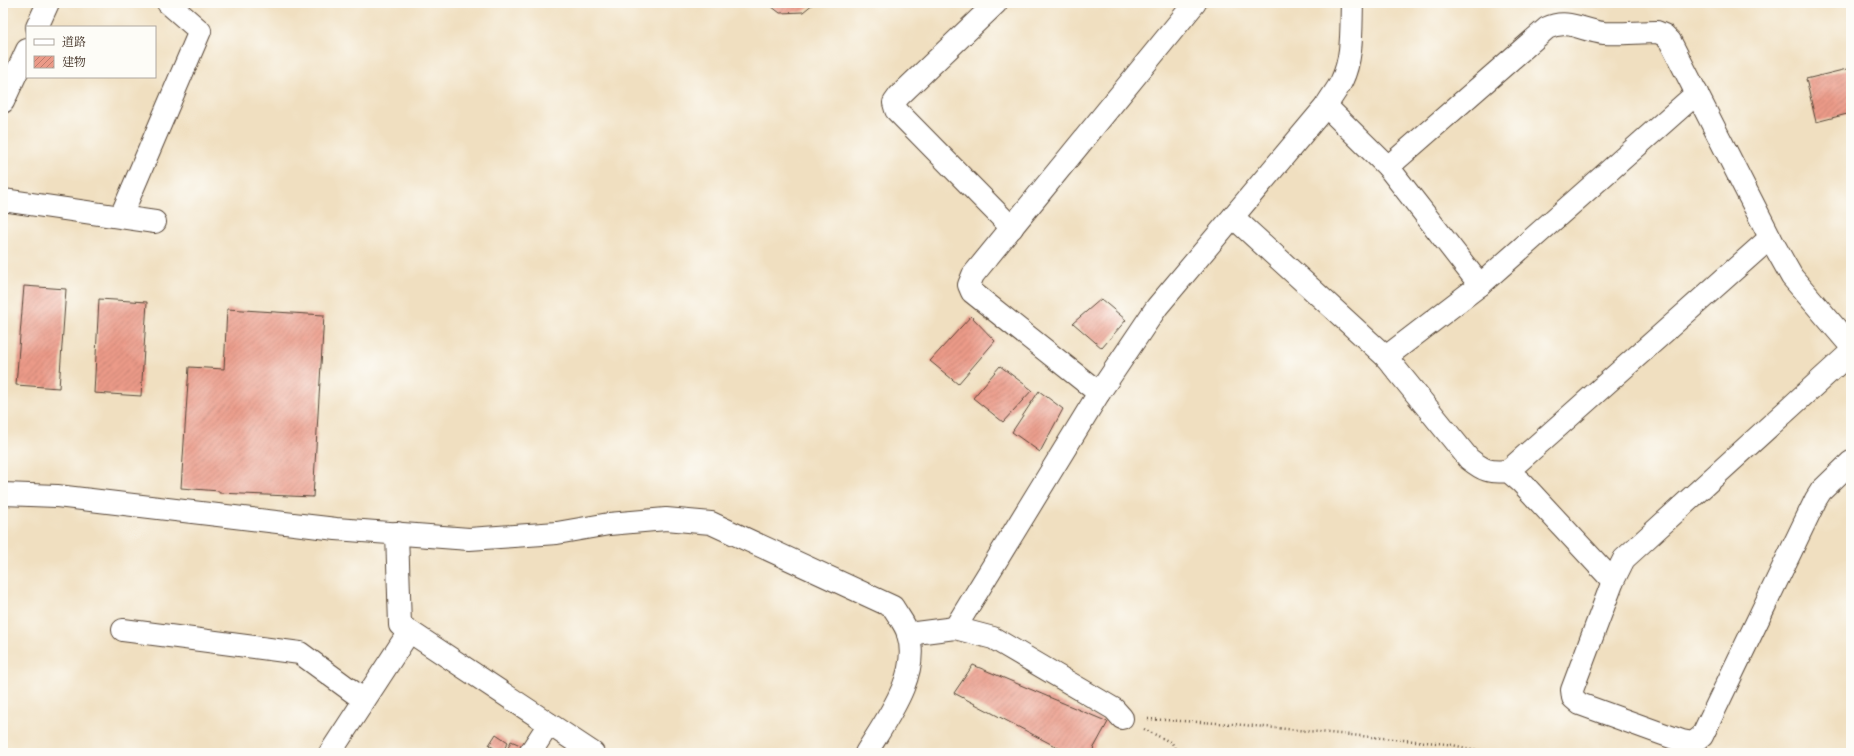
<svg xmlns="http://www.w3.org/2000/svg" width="1854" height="756" font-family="'Libre Caslon Text','Noto Serif JP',serif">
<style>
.building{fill:url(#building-hatch)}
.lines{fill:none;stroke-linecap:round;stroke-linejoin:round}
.minor-casing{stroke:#564536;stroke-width:24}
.tertiary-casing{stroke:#564536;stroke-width:24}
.path{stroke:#564536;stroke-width:2.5;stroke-dasharray:1 3;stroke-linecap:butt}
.minor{stroke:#fff;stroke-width:22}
.tertiary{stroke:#fff;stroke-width:22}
</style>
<defs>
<pattern id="building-hatch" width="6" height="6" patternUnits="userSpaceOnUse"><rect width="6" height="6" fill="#eb9a88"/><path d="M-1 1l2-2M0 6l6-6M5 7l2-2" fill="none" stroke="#c07e6f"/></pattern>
</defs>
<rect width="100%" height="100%" fill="#fdfcf7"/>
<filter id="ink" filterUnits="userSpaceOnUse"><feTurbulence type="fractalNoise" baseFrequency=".025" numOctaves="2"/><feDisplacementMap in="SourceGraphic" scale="8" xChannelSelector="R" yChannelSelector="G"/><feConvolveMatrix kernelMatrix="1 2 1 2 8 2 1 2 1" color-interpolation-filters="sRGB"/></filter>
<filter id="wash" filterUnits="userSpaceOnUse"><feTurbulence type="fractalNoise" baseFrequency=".012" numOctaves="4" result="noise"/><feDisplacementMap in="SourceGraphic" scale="16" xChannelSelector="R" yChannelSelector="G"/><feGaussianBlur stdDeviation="0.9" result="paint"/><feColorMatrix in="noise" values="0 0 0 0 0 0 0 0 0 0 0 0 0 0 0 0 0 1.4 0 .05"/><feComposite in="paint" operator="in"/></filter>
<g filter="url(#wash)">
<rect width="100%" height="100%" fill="#f0dfc0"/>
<g id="blocks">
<g class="building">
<path d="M 767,3 L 814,3 L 803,12 L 780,13 Z"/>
<path d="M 1851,68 L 1851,113 L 1816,122 L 1806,79 Z"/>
<path d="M 24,286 L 66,289 L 59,388 L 16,385 Z"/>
<path d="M 99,299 L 147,302 L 141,396 L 94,393 Z"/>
<path d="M 1101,299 L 1126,320 L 1102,348 L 1073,323 Z"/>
<path d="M 227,309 L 324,315 L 313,497 L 219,493 L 219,491 L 181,488 L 189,367 L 224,369 Z"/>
<path d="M 971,316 L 995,341 L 958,384 L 930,361 Z"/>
<path d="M 1000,366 L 1032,390 L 1003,422 L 973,398 Z"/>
<path d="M 1039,391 L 1063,409 L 1040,452 L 1012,432 Z"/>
<path d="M 973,665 L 1108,722 L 1091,753 L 1068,753 L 954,693 Z"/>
<path d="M 496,734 L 508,742 L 502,753 L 489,745 Z"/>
<path d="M 511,741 L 525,747 L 522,753 L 506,753 Z"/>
</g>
</g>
</g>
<g filter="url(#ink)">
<use href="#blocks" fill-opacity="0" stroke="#564536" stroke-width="1"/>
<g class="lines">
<defs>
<g id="minor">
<path d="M 996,3 L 899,96 L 894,103 L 896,110 L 1012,228"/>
<path d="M 37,27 L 48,3"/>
<path d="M 3,102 L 27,50"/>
<path d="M 1326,106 L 1388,167 L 1547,28 C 1568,18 1583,31 1604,33 C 1621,34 1639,32 1657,32 L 1664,35 L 1670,41 L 1774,245 L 1792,277 L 1851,346"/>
<path d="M 1388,167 L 1480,285"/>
<path d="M 3,200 L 155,222"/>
<path d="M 121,216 L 200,31 L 168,3"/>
<path d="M 1233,217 L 1386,357 L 1469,459 C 1483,470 1489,473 1508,471 L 1522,483 L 1613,581"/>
<path d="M 1851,352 L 1624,559 L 1613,581 L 1572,690 L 1573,698 L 1580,704 L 1682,741 L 1693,743 L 1702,736 L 1816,499 L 1821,491 L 1851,462"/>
<path d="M 1386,357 L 1480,285 L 1697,93"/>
<path d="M 1099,393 L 972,292 L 969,285 L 973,275 L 1195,3"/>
<path d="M 1508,471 L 1770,238"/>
<path d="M 397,533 L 400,625 L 593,753"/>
<path d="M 955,628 L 1099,393 L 1157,307 L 1326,106 C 1331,97 1338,89 1342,80 C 1353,57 1351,28 1352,3"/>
<path d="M 123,630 L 300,653 L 364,700"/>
<path d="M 908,634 L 955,628 L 993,638 L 1114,709 L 1122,718"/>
<path d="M 330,753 L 409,632"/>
<path d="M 530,753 L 549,724"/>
</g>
<path id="tertiary" d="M 3,494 L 57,496 L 336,529 L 469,539 L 557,533 L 609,524 L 666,519 L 711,523 L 893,607 C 898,616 906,625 908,634 C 921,674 886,720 866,753"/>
</defs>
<use href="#minor" class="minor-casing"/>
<use href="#tertiary" class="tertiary-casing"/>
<g class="path">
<path d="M 1148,719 L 1233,724 L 1447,744 L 1491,753"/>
<path d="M 1144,729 L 1172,743 L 1177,753"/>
</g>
<use href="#minor" class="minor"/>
<use href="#tertiary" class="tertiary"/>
</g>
</g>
<rect width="1854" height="756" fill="none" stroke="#fdfcf7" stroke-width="16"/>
<rect x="26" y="26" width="130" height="52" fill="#fdfcf7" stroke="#afa8a0"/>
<rect x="34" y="39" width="20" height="6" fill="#ffffff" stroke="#afa8a0"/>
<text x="62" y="46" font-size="12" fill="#3b2a1e">道路</text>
<rect x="34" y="56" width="20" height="12" fill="url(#building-hatch)" stroke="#afa8a0"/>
<text x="62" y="66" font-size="12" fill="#3b2a1e">建物</text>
</svg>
